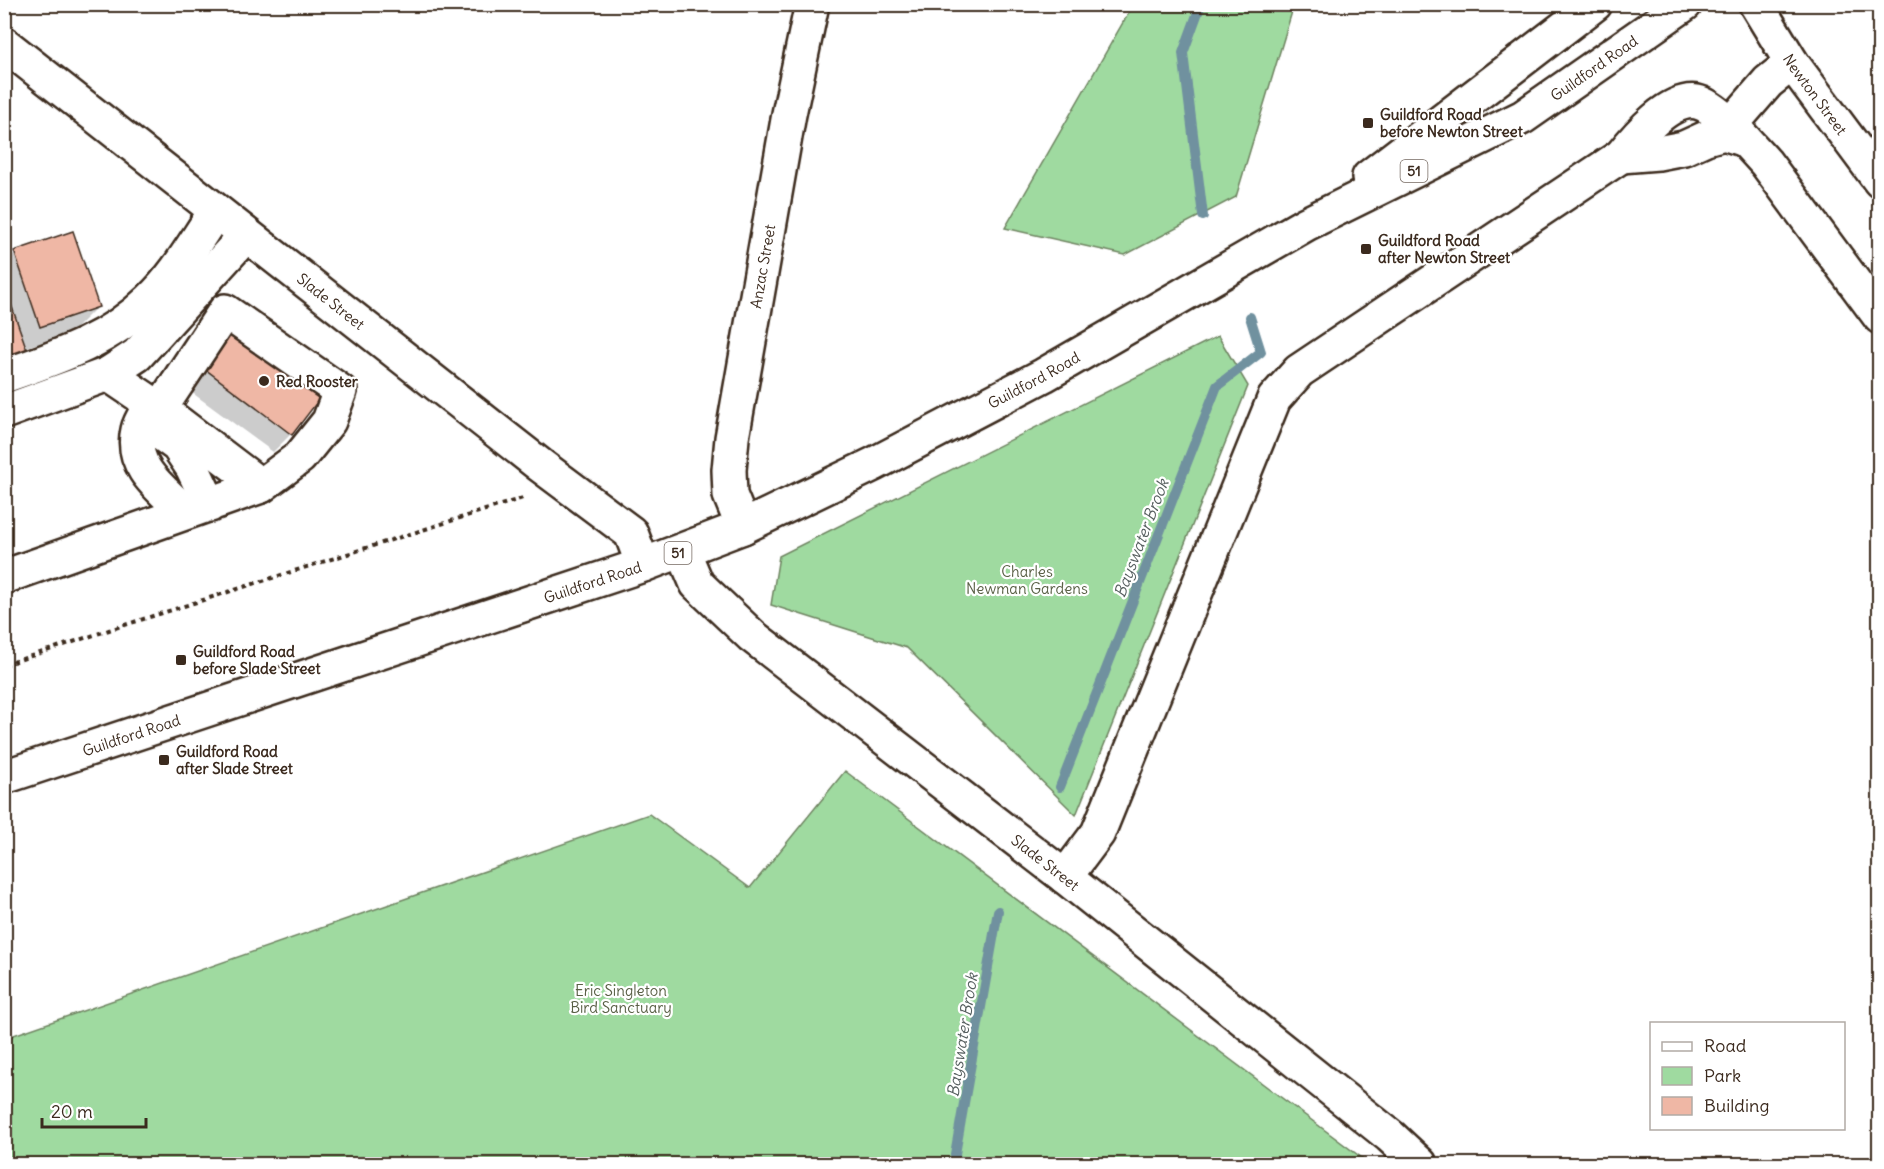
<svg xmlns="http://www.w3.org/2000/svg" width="1884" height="1169" font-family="Delius,sans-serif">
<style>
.green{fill:#9fdaa0;stroke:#6d825f;stroke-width:1.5}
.shadow{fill:#0003}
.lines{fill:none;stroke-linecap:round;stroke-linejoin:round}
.stream{stroke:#70919f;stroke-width:10}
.building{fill:#efb7a5;stroke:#3b2a1e;stroke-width:1.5}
.minor-casing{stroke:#3b2a1e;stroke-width:38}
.highway-casing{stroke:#3b2a1e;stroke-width:38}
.path{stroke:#3b2a1e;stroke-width:4;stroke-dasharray:4.5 4.5;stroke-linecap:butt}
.minor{stroke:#fff;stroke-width:33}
.highway{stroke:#fff;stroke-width:33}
.poi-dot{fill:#3b2a1e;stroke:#fff;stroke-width:2}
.labels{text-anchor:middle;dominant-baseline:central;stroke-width:4.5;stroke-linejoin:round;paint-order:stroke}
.shield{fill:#fff;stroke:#766a62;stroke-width:1.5}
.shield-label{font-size:14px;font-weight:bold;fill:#3b2a1e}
.street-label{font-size:15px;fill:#3b2a1e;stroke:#fff}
.poi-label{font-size:15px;font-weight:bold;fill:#3b2a1e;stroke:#fff;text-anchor:start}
.park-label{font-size:15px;fill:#595f45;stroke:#fff}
.water-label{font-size:16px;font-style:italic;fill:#555e5e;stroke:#fff}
</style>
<rect width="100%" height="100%" fill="#fff"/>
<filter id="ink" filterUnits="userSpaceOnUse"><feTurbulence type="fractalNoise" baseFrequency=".0167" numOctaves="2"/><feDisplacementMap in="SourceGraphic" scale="12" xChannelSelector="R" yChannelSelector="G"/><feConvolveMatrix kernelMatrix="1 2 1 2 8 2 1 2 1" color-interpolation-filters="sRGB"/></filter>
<g filter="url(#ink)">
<g class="green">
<path d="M 1133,5 L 1294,5 L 1236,197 L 1125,255 L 1005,228 Z"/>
<path d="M 1218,336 L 1248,386 L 1076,815 L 907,648 L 771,605 L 779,556 Z"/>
<path d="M 845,771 L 1370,1164 L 5,1164 L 5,1038 L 649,814 L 750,888 Z"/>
</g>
<g class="shadow">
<path d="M 15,253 L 97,307 L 72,332 L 24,348 L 4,374 L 4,263 Z"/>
<path d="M 235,331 L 291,434 L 273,452 L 187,389 L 216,349 Z"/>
</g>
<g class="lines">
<g class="stream">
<path d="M 1201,4 L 1183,53 L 1203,216"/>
<path d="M 1060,787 L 1217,386 L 1261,352 L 1250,317"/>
<path d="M 956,1164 L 955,1154 L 998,911"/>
</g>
</g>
<g class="building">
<path d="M 73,231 L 99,307 L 40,327 L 14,251 Z"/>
<path d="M 4,284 L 28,353 L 4,361 Z"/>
<path d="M 234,329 L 324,393 L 292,435 L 205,369 Z"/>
</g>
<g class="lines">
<defs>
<g id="minor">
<path id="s1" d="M 1756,4 L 1792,63 L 1880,181"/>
<path id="s2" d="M 4,44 L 540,465 L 631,533 L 643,565"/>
<path d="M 1724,133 L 1768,82 L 1792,63"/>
<path d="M 1621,156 L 1658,153 L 1684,148 L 1706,138 L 1724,133 L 1745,140"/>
<path d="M 108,374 L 160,409 L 261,486"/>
<path d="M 4,376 C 58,357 108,341 150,300 C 177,275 195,241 216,211"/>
<path d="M 151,404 C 147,412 140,421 138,430 C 129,467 162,489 185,512"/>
<path d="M 4,412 L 108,374 L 137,355 L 246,235"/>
<path id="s3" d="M 743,527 L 730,495 L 729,470 L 732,438 L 789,114 L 812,4"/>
<path id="s4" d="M 683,551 L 697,584 L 752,636 L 1065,877 L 1390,1136 L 1420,1164"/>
<path d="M 4,577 L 261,486 L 300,457 L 329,421 L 340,391 L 225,311 L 160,409 L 152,427 L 178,446 L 192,467 L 210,505"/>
<path d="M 1065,877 L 1098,833 L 1274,399 L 1299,371 L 1621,156 C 1637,136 1670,97 1697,102 C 1717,106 1752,148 1766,163 L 1880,317"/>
</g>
<g id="highway">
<path d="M 1369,177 L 1595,4"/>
<path id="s5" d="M 4,777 L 643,565 L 743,527 L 874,464 L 1044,375 L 1306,224 L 1523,117 L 1685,4"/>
</g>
</defs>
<use href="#minor" class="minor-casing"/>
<use href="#highway" class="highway-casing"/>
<path class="path" d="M 4,665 L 109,630 L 526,497"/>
<use href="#minor" class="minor"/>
<use href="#highway" class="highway"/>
</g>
</g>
<g class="poi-dot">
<rect x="1362" y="117" width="12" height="12" rx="3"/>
<rect x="1360" y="243" width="12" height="12" rx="3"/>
<circle cx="264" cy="381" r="6"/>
<rect x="175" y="654" width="12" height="12" rx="3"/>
<rect x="158" y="754" width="12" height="12" rx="3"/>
</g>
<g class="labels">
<g class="shield">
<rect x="1400.5" y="160" width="27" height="22" rx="4.5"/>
<rect x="664.5" y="542" width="27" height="22" rx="4.5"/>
</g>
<g class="shield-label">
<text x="1414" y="171">51</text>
<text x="678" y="553">51</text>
</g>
<g class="street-label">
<text stroke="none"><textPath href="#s5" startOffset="1748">Guildford Road</textPath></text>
<text stroke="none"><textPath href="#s1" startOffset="108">Newton Street</textPath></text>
<text stroke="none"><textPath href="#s3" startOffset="266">Anzac Street</textPath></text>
<text stroke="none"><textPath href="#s2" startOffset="416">Slade Street</textPath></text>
<text stroke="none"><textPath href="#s5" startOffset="1106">Guildford Road</textPath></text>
<text stroke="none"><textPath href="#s5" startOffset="620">Guildford Road</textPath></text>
<text stroke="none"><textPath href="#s5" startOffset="134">Guildford Road</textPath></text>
<text stroke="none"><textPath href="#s4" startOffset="482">Slade Street</textPath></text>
</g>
<g class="poi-label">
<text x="1380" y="114">Guildford Road<tspan x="1380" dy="17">before Newton Street</tspan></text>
<text x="1378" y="240">Guildford Road<tspan x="1378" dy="17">after Newton Street</tspan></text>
<text x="276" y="381">Red Rooster</text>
<text x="193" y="651">Guildford Road<tspan x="193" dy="17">before Slade Street</tspan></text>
<text x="176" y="751">Guildford Road<tspan x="176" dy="17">after Slade Street</tspan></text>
</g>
<g class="park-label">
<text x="1027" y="571">Charles<tspan x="1027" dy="17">Newman Gardens</tspan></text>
<text x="621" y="990">Eric Singleton<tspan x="621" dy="17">Bird Sanctuary</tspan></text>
</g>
<g class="water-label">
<text transform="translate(1141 538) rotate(-69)">Bayswater Brook</text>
<text transform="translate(962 1035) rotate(-81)">Bayswater Brook</text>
</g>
</g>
<rect width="1884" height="1169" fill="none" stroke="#fff" stroke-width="24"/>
<rect x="12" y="12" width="1860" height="1145" fill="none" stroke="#3b2a1e" stroke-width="2" filter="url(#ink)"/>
<rect x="1650" y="1022" width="195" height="108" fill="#ffffff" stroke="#b1aaa5" stroke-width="1.5"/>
<rect x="1662" y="1042" width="30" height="9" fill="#ffffff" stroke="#b1aaa5" stroke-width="1.5"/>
<text x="1704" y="1052" font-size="18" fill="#3b2a1e">Road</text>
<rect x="1662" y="1067" width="30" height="18" fill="#9fdaa0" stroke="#b1aaa5" stroke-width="1.5"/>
<text x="1704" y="1082" font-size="18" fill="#3b2a1e">Park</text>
<rect x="1662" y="1097" width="30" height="18" fill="#efb7a5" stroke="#b1aaa5" stroke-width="1.5"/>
<text x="1704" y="1112" font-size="18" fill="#3b2a1e">Building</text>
<path d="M42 1118v9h104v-9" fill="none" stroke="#3b2a1e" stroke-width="3"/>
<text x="51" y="1118" font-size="18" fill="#3b2a1e" stroke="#ffffff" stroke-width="4.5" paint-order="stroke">20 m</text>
</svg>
